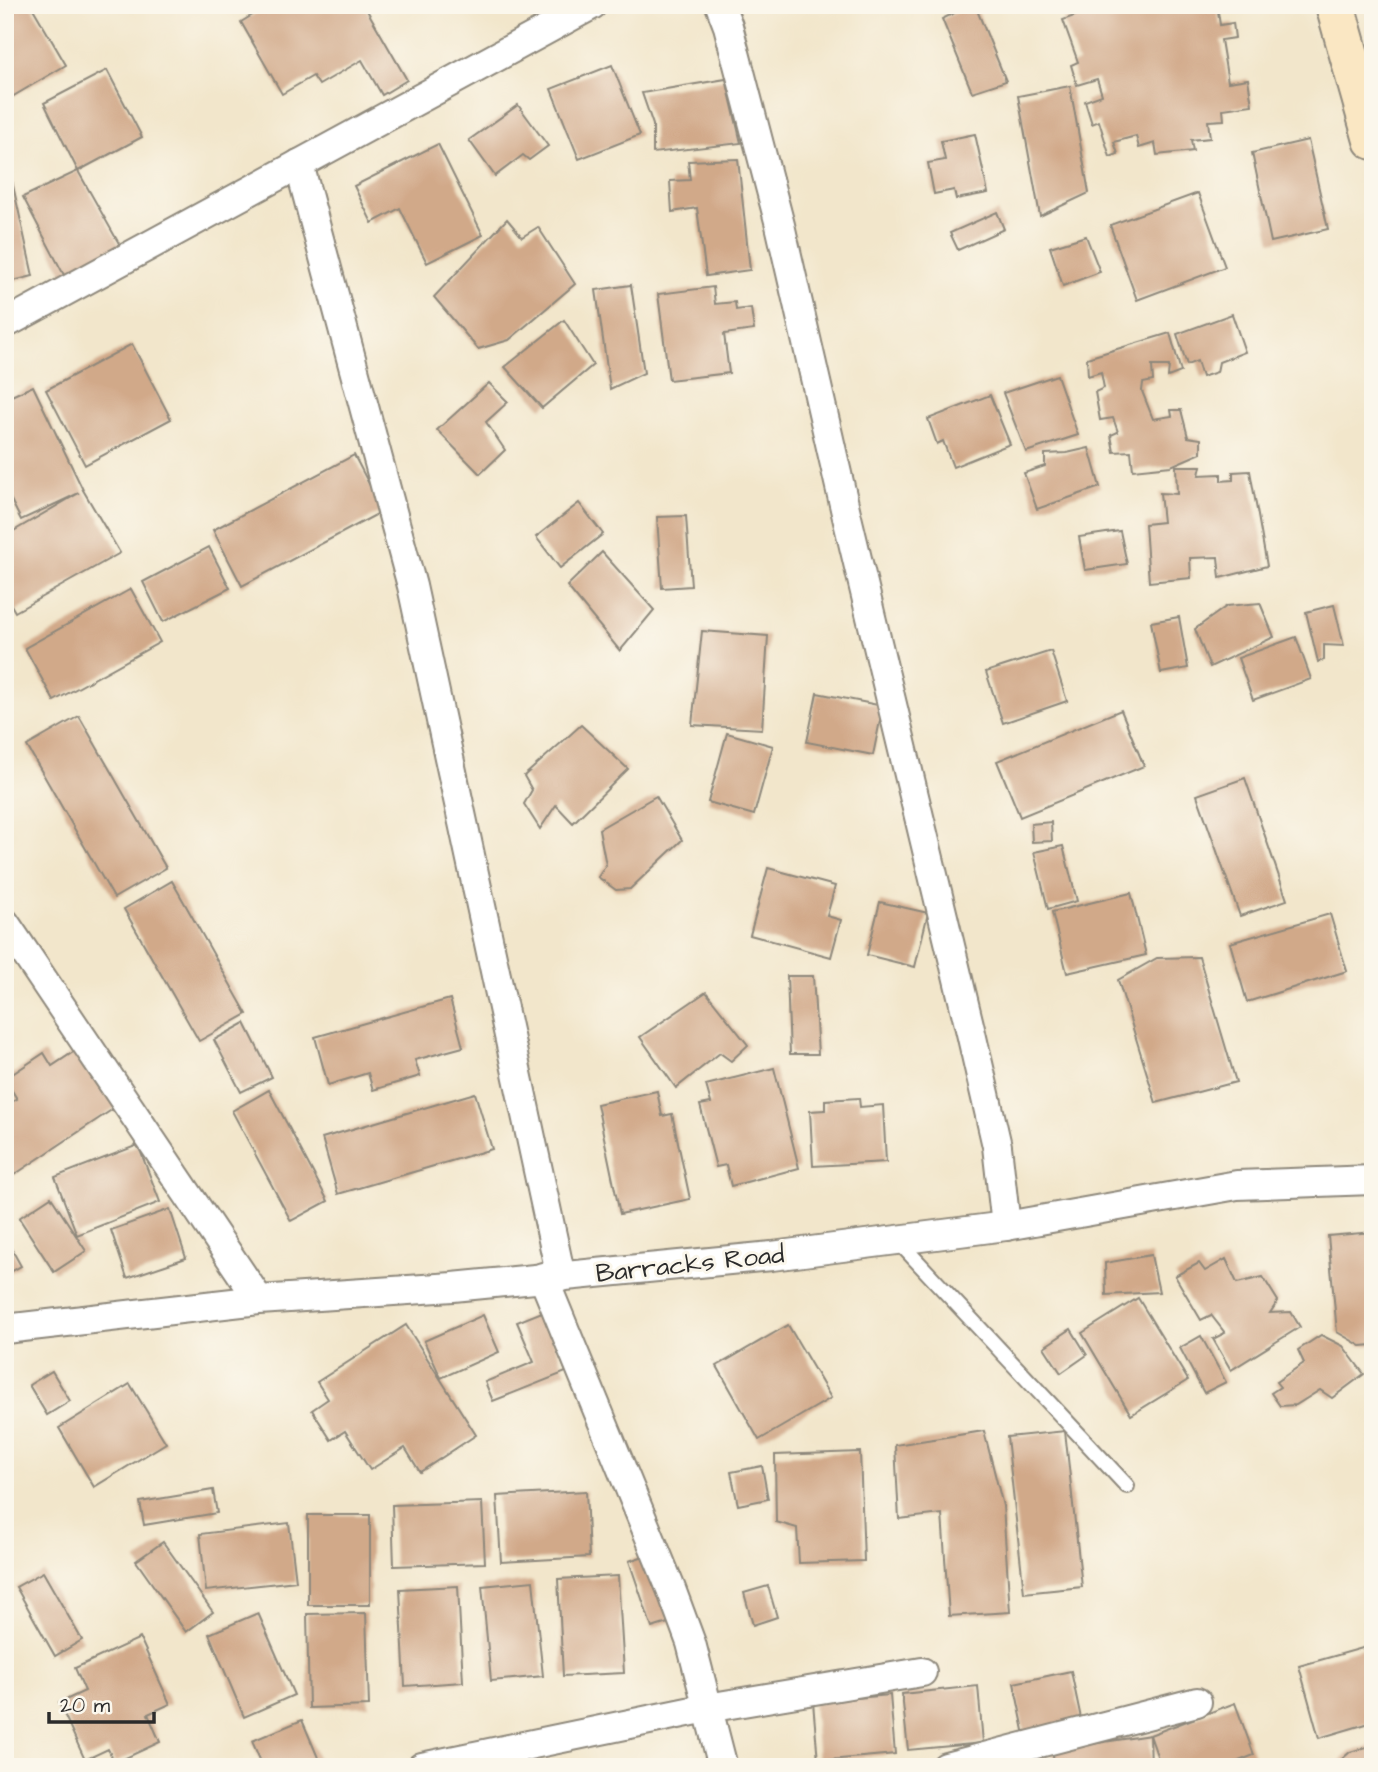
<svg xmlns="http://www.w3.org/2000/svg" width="1378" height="1772" font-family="'Architects Daughter',sans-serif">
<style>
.building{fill:#d1a989}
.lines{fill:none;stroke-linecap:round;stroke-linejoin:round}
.lane-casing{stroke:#8e887b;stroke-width:18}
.street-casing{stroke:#8e887b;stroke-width:32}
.secondary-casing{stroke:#8e887b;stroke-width:42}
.lane{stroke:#fff;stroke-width:14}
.street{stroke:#fff;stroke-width:28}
.secondary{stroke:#fae7c3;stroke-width:38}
.labels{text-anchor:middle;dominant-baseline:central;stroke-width:6;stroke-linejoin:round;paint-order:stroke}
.street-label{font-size:26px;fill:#2b2b2b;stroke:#fbf7ec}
</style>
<rect width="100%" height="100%" fill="#fbf7ec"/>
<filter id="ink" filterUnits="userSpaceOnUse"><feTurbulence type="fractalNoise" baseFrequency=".0143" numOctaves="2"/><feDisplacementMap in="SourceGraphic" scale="14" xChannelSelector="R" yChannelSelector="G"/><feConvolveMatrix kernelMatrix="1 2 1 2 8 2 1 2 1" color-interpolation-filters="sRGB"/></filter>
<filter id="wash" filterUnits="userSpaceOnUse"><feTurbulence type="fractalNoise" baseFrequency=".00686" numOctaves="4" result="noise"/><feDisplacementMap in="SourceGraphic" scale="28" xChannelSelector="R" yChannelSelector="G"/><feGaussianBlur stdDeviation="1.57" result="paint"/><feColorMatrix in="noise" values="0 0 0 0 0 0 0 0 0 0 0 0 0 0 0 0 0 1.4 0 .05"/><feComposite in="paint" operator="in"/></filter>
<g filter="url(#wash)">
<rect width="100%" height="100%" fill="#f2e6cb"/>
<g id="blocks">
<g class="building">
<path d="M 10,5 L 31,5 L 66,65 L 5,101 L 5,8 Z"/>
<path d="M 269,5 L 364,5 L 407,80 L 382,95 L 362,60 L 319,85 L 313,76 L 282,94 L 241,22 Z"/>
<path d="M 971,5 L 975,5 L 1006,81 L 972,92 L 942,19 Z"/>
<path d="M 1104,5 L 1217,5 L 1220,25 L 1233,23 L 1235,38 L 1221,40 L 1228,82 L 1248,79 L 1252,105 L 1223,109 L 1224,120 L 1208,121 L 1210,138 L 1191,140 L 1193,151 L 1157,155 L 1155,143 L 1139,148 L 1136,136 L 1114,142 L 1118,154 L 1110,157 L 1099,121 L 1092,124 L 1085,101 L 1102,95 L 1097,79 L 1077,85 L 1071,65 L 1078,62 L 1063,20 Z"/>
<path d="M 612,65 L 640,135 L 579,159 L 551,89 Z"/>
<path d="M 107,70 L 142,137 L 78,171 L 121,247 L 65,277 L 23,197 L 78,171 L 44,103 Z"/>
<path d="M 726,79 L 741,143 L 653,153 L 653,125 L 642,93 Z"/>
<path d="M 1070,86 L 1089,193 L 1040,216 L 1018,96 Z"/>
<path d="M 518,105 L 548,146 L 529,160 L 523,155 L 495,176 L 469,140 Z"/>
<path d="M 975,134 L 988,193 L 956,199 L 954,190 L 934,194 L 928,163 L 945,160 L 941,141 Z"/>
<path d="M 1308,140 L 1328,229 L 1271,242 L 1252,153 Z"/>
<path d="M 438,144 L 483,235 L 427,263 L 400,208 L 372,223 L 354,186 Z"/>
<path d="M 738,159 L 750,270 L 706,276 L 697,208 L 672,212 L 670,181 L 690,180 L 688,161 Z"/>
<path d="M 5,163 L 8,163 L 33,276 L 5,283 Z"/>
<path d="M 1198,193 L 1225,267 L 1137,300 L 1110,225 Z"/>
<path d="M 997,212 L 1004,229 L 958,250 L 950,233 Z"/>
<path d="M 507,219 L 522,237 L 538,227 L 575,284 L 509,340 L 478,349 L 434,297 Z"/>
<path d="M 1086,236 L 1100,272 L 1063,286 L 1050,247 Z"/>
<path d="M 631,285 L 644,373 L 610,389 L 596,290 Z"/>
<path d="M 713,287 L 715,304 L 735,302 L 736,310 L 751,308 L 754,330 L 724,334 L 729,373 L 669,380 L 658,294 Z"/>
<path d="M 1232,314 L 1245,352 L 1219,362 L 1217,372 L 1202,377 L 1197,361 L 1187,365 L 1177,334 Z"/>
<path d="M 564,320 L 593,365 L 542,408 L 505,367 Z"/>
<path d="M 1170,333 L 1181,372 L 1168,377 L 1169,366 L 1152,366 L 1153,381 L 1143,383 L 1142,391 L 1153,419 L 1172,416 L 1171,410 L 1181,410 L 1188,437 L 1201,439 L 1201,453 L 1171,466 L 1133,470 L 1131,451 L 1114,452 L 1111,435 L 1118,432 L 1113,418 L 1100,420 L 1095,392 L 1104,388 L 1101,372 L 1088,376 L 1087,358 Z"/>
<path d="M 132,344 L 171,419 L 85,465 L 46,390 Z"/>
<path d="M 1057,375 L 1078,435 L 1026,452 L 1003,393 Z"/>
<path d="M 489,383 L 508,402 L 486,422 L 505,450 L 480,474 L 437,430 Z"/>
<path d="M 33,386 L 83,490 L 120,553 L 15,612 L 5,594 L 5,536 L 79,493 L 21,520 L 5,488 L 5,399 Z"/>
<path d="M 990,395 L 1010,444 L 953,467 L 943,441 L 937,444 L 928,419 Z"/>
<path d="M 1089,448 L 1100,487 L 1037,509 L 1024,473 L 1045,466 L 1045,454 L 1067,453 Z"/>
<path d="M 354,455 L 383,511 L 242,586 L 213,530 Z"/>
<path d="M 1176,466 L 1201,466 L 1199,475 L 1221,474 L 1221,481 L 1233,480 L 1233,472 L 1250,471 L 1267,566 L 1220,578 L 1218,557 L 1190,558 L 1191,578 L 1149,582 L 1145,524 L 1163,522 L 1160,493 L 1177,494 Z"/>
<path d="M 579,503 L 603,534 L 560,568 L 536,537 Z"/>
<path d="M 686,516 L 691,586 L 662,588 L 657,517 Z"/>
<path d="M 1120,531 L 1127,564 L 1085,570 L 1079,537 Z"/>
<path d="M 209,547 L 230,588 L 163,622 L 143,582 Z"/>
<path d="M 602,552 L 654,610 L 620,651 L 567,586 Z"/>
<path d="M 131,589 L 160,642 L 54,701 L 25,648 Z"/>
<path d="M 1260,603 L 1274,637 L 1210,667 L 1195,629 L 1227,606 Z"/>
<path d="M 1334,605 L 1344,646 L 1324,645 L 1324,660 L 1318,662 L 1306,612 Z"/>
<path d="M 1179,617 L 1188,668 L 1161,673 L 1151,622 Z"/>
<path d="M 702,631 L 768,636 L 762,729 L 692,725 Z"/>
<path d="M 1296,637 L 1311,679 L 1253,700 L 1238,658 Z"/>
<path d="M 1051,651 L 1067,701 L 1003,723 L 986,672 Z"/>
<path d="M 817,693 L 883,706 L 873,755 L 807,742 Z"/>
<path d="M 1121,710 L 1144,766 L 1020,817 L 997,761 Z"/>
<path d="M 79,716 L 166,868 L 114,898 L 27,746 Z"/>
<path d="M 581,725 L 628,769 L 573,823 L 556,805 L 540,829 L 524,804 L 532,790 L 524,776 Z"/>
<path d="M 727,733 L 773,746 L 754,815 L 708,802 Z"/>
<path d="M 1245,778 L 1287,900 L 1240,916 L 1197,795 Z"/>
<path d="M 656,796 L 682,840 L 630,889 L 616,890 L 598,877 L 606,865 L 599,829 Z"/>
<path d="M 1051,822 L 1052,841 L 1032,842 L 1031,824 Z"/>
<path d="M 1063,846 L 1077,901 L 1048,909 L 1034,852 Z"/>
<path d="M 768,868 L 835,886 L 827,916 L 841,920 L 831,957 L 750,935 Z"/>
<path d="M 172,881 L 247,1014 L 199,1041 L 124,909 Z"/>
<path d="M 1131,893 L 1146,955 L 1067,973 L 1052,912 Z"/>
<path d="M 880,902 L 928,913 L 915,967 L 867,955 Z"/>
<path d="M 1330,914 L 1347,971 L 1247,1002 L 1230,943 Z"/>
<path d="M 1199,957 L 1236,1082 L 1156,1103 L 1118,980 L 1157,958 Z"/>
<path d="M 787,976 L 813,976 L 818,1054 L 790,1054 Z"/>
<path d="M 706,992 L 748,1045 L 731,1061 L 720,1053 L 676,1088 L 640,1037 Z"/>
<path d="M 450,999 L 463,1047 L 415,1060 L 420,1076 L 373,1090 L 368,1073 L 328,1085 L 315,1037 Z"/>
<path d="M 245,1023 L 272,1077 L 241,1092 L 214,1040 Z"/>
<path d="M 81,1047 L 119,1105 L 5,1181 L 5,1106 L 17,1099 L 5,1079 L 44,1053 L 52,1066 Z"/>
<path d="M 774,1068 L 799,1168 L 731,1186 L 726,1165 L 716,1167 L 700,1105 L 711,1103 L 706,1085 Z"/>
<path d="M 269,1090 L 328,1201 L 291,1221 L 232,1111 Z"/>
<path d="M 657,1091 L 662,1116 L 672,1114 L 690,1199 L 620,1214 L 597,1104 Z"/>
<path d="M 475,1093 L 492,1149 L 338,1194 L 322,1138 Z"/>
<path d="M 859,1098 L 860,1107 L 883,1105 L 886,1162 L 813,1166 L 810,1111 L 825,1110 L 825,1100 Z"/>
<path d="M 138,1145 L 160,1202 L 77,1235 L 55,1177 Z"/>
<path d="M 51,1197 L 86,1251 L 54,1272 L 19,1218 Z"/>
<path d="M 170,1209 L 186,1258 L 127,1278 L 111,1230 Z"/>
<path d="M 1373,1232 L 1373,1345 L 1361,1346 L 1337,1332 L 1328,1236 Z"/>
<path d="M 5,1237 L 21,1266 L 5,1275 Z"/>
<path d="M 1151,1255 L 1159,1292 L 1106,1295 L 1105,1263 Z"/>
<path d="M 1226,1259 L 1237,1283 L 1263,1277 L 1278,1301 L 1270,1313 L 1291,1312 L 1300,1327 L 1231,1370 L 1213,1339 L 1225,1333 L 1211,1315 L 1201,1320 L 1175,1276 L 1199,1263 L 1205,1271 Z"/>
<path d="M 1138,1298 L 1188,1380 L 1131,1415 L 1082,1333 Z"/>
<path d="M 542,1312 L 566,1372 L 493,1401 L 485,1382 L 534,1362 L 517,1322 Z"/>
<path d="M 483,1315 L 499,1352 L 441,1378 L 424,1341 Z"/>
<path d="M 406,1325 L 476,1435 L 420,1472 L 405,1448 L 370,1470 L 345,1431 L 331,1440 L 312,1410 L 328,1399 L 317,1382 Z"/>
<path d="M 788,1325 L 831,1398 L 759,1440 L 717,1366 Z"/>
<path d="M 1071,1329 L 1087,1355 L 1061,1373 L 1044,1347 Z"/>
<path d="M 1321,1335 L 1343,1346 L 1364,1374 L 1332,1398 L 1320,1390 L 1296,1405 L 1280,1406 L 1271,1393 L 1280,1387 L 1276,1382 L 1304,1363 L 1298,1350 Z"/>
<path d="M 1201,1336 L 1226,1382 L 1204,1393 L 1180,1348 Z"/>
<path d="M 52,1371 L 70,1401 L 47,1415 L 29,1385 Z"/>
<path d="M 130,1384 L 166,1443 L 94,1487 L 59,1428 Z"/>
<path d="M 984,1431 L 1003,1506 L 1010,1612 L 949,1616 L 942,1514 L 899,1519 L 895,1445 Z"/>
<path d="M 1065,1431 L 1082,1587 L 1024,1593 L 1007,1437 Z"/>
<path d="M 860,1452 L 864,1561 L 799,1563 L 797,1528 L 776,1522 L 775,1455 Z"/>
<path d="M 762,1466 L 768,1499 L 738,1505 L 731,1472 Z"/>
<path d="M 213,1490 L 217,1513 L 144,1525 L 140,1502 Z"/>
<path d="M 586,1491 L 589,1557 L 501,1562 L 497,1496 Z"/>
<path d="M 482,1502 L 485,1563 L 394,1566 L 392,1505 Z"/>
<rect x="308" y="1515" width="62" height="90"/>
<path d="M 289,1523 L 296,1581 L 206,1591 L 200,1534 Z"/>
<path d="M 163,1542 L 213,1612 L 186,1632 L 136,1561 Z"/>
<path d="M 647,1555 L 671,1622 L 652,1628 L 629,1561 Z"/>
<path d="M 43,1572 L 82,1640 L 55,1656 L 16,1587 Z"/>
<path d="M 618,1576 L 624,1673 L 563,1676 L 558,1579 Z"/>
<path d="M 533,1581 L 543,1676 L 491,1681 L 482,1586 Z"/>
<path d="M 458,1586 L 463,1682 L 405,1686 L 400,1589 Z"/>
<path d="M 768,1586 L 777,1617 L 753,1625 L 744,1593 Z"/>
<path d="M 258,1613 L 294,1695 L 244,1717 L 209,1634 Z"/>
<path d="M 366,1613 L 369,1706 L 309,1708 L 307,1614 Z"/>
<path d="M 140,1638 L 170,1704 L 148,1714 L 160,1742 L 115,1763 L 108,1749 L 85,1760 L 59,1703 L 85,1691 L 75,1668 Z"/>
<path d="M 1373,1645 L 1373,1722 L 1319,1738 L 1299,1666 Z"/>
<path d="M 1071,1671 L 1083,1728 L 1026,1740 L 1014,1683 Z"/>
<path d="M 978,1686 L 983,1743 L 908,1750 L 902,1694 Z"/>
<path d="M 890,1695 L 895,1754 L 818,1761 L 813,1702 Z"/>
<path d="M 1235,1703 L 1254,1755 L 1224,1767 L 1161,1767 L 1150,1735 L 1151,1767 L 1055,1767 L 1052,1750 L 1150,1735 Z"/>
<path d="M 302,1720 L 322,1767 L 263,1767 L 252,1741 Z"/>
<path d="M 1373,1745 L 1373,1767 L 1333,1767 L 1350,1752 Z"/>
</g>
</g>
</g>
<g filter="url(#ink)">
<use href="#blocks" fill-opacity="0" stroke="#8e887b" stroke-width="2"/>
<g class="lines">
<defs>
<path id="lane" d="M 898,1241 L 1127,1486"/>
<g id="street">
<path d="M 720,5 L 728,26 L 780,225 L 846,513 L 971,1033 L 997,1146 L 1006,1226"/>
<path d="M 299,164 L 412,586 L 561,1277"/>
<path d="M 5,324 L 592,5"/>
<path d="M 5,923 L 259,1300"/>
<path d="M 543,1277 L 671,1589 L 691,1643 L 723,1767"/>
<path d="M 5,1329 L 259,1300 L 453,1287 L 772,1256 L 1006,1226 L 1237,1185 L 1373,1180"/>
<path d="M 422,1767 L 707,1708 L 922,1672"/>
<path d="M 946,1767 L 1197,1702"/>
</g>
<path id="secondary" d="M 1335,5 L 1373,140"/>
</defs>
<use href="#lane" class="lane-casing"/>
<use href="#street" class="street-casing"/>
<use href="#secondary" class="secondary-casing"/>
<use href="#lane" class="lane"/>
<use href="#street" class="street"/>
<use href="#secondary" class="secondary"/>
</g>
</g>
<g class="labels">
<g class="street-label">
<text transform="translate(690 1264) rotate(-6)">Barracks Road</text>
</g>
</g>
<rect width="1378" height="1772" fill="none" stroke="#fbf7ec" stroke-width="28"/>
<path d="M49 1712v10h105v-10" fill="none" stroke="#2b2b2b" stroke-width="3.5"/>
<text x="60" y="1712" font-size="21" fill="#2b2b2b" stroke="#fbf7ec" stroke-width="5" paint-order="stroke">20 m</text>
</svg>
